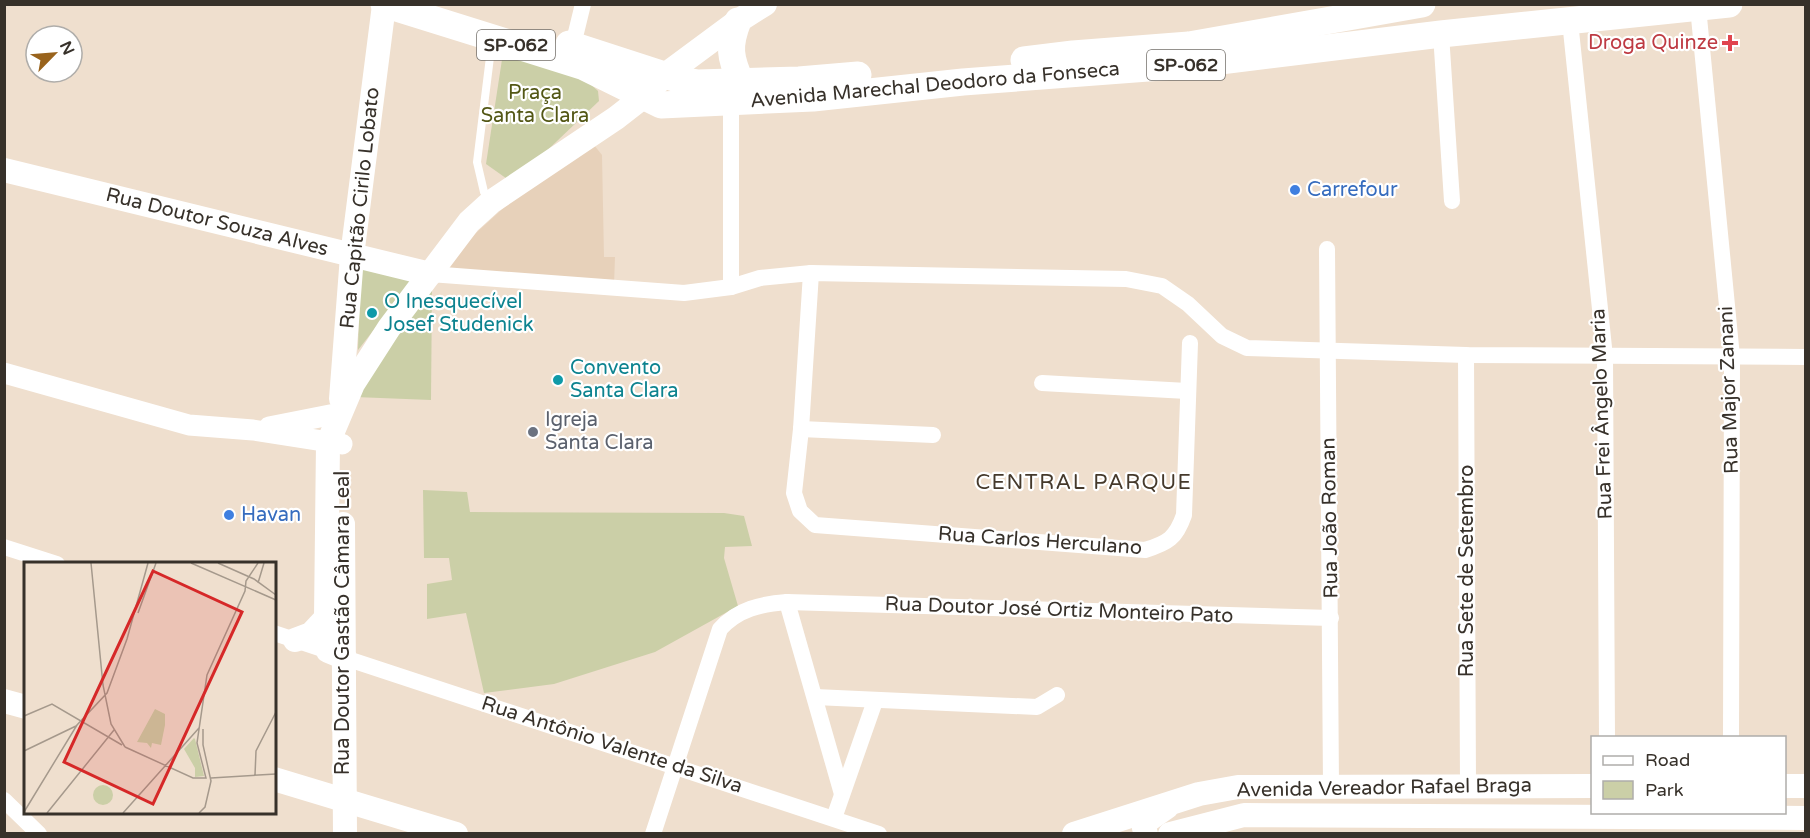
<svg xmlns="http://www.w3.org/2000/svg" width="1810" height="838" font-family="'Varela Round',sans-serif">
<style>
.built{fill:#e7d1ba}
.green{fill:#cbcfa7}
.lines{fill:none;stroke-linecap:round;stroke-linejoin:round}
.service{stroke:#fff;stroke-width:8}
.minor{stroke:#fff;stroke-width:16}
.tertiary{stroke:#fff;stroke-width:21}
.secondary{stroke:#fff;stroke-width:24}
.primary{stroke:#fff;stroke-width:27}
.health-dot{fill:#e0444e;stroke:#fff;stroke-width:2}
.shop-dot{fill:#3f7fe0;stroke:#fff;stroke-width:2}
.culture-dot{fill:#0f9aa8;stroke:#fff;stroke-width:2}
.worship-dot{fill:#6b7280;stroke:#fff;stroke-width:2}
.labels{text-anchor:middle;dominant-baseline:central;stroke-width:4.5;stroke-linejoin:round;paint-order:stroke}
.shield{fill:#fff;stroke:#736f6a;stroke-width:1.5}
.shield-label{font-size:18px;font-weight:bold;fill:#37312a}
.health-label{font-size:20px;fill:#be3a42;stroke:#fff;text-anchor:end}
.street-label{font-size:20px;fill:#37312a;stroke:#fff}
.park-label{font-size:20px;fill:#535715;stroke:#fff}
.shop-label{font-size:20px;fill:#366cbe;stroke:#fff;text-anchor:start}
.culture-label{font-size:20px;fill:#0d838f;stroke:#fff;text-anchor:start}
.worship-label{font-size:20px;fill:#5b616d;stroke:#fff;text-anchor:start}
.neighbourhood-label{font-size:21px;letter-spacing:1.5px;fill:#45392b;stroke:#fff}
.inset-road{fill:none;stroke:#a5998c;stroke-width:1.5}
.view{fill:#d62828;fill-opacity:0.15;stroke:#d62828;stroke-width:3}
.inset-edge{fill:none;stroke:#37312a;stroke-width:3}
</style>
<rect width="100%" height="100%" fill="#efdfce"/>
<path class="built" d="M 594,145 L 602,155 L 604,257 L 615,257 L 614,285 L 445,272 L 465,243 L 510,202 Z"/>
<g class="green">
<path d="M 503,53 L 585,79 L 598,91 L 599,101 L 513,183 L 486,164 Z"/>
<path d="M 360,269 L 416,276 L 358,350 Z"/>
<path d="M 432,287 L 431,400 L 355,397 Z"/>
<path d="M 423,490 L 467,492 L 470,512 L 724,513 L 744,516 L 752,546 L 725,547 L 724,558 L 738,606 L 655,652 L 554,684 L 484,693 L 466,613 L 427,619 L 427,584 L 452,580 L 449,558 L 424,558 Z"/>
</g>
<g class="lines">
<path class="service" d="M 489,199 L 484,192 L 477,162 L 492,41"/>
<g class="minor">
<path d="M 1698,7 L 1732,357 L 1731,738"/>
<path d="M 1570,21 L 1605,357 L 1607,738"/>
<path d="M 1441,34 L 1452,201"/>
<path d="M 573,45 L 583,4"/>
<path d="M 1327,249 L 1331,787"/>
<path d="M 811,273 L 801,429 L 794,493 L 800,511 L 815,525 L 1145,550 C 1168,543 1176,538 1184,515 L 1190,343"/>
<path d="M 430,274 L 684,293 L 731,287 L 760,278 L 811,273 L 1126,279 L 1162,286 L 1188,304 L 1222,336 L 1247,348 L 1466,355 L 1806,357"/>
<path d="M 731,287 L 731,101"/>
<path d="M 1466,355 L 1468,786"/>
<path d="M 1042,383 L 1187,391"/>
<path d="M 801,429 L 933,435"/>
<path d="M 4,547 L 57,564"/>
<path d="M 787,602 L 842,794"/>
<path d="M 274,633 L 328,651"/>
<path d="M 345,658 L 879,834"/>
<path d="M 815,697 L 1037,707 L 1057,695"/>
<path d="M 4,800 L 39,834"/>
<path d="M 834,818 L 875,701"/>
<path d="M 653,834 L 720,629 C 738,609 761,604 787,602 L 1331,618"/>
</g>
<g class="tertiary">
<path d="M 4,373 L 189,425 L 253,430 L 342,444"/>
<path d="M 269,427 L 340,413"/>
</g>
<g class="secondary">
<path d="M 4,170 L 430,274"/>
<path d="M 341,399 L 352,256 L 384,5"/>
<path d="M 343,524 L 345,834"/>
<path d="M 295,640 L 311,634 L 326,618"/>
<path d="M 345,658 L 328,651 L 326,618 L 328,443 L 353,384 L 389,328 L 469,222 L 491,202 L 616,118 L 643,97 L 665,75 L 738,21 L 765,4"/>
<path d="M 4,701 L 26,707"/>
<path d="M 274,779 L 456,834"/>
<path d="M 1784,786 L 1806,786"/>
<path d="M 1074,834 L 1199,794 L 1238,787 L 1592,786"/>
<path d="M 1146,834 L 1144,828 L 1147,821 L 1167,807"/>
<path d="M 1170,834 L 1244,815 L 1806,818"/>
</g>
<g class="primary">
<path d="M 384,4 L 582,66 L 661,105 L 813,98 L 963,82 L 1188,65 L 1441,34 L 1729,4"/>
<path d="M 569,44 L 680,80 L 698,83 L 799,80 L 858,75"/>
<path d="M 1024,60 L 1073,54 L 1189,45 L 1422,4"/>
<path d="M 734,95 L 741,82 C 730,58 728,46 738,21"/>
</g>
</g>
<path class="health-dot" d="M1727 34h6v6h6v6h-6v6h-6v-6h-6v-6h6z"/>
<g class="shop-dot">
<circle cx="1295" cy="190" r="6"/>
<circle cx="229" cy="515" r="6"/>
</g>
<g class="culture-dot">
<circle cx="372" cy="313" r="6"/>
<circle cx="558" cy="380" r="6"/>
</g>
<circle class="worship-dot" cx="533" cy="432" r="6"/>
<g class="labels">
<g class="shield">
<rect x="477" y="30" width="78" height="30" rx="4.5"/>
<rect x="1147" y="50" width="78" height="30" rx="4.5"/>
</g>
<g class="shield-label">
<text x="516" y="45">SP-062</text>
<text x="1186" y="65">SP-062</text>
</g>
<g class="health-label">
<text x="1718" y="43">Droga Quinze</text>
</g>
<g class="street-label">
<text transform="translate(935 85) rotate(-5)">Avenida Marechal Deodoro da Fonseca</text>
<text transform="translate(360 208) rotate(-84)">Rua Capitão Cirilo Lobato</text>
<text transform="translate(217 222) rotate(14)">Rua Doutor Souza Alves</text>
<text transform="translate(1729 390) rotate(-92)">Rua Major Zanani</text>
<text transform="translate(1602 414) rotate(-92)">Rua Frei Ângelo Maria</text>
<text transform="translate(1330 518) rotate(-91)">Rua João Roman</text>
<text transform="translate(1040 541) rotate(4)">Rua Carlos Herculano</text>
<text transform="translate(1467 571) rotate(-90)">Rua Sete de Setembro</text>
<text transform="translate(1059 610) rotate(2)">Rua Doutor José Ortiz Monteiro Pato</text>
<text transform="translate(343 623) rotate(-90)">Rua Doutor Gastão Câmara Leal</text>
<text transform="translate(612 745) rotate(18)">Rua Antônio Valente da Silva</text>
<text transform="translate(1384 788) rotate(-1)">Avenida Vereador Rafael Braga</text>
</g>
<g class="park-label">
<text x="535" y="93">Praça<tspan x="535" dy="23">Santa Clara</tspan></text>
</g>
<g class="shop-label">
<text x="1307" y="190">Carrefour</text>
<text x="241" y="515">Havan</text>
</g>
<g class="culture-label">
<text x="384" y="302">O Inesquecível<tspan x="384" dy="23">Josef Studenick</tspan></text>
<text x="570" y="368">Convento<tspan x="570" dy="23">Santa Clara</tspan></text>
</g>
<g class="worship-label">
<text x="545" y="420">Igreja<tspan x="545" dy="23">Santa Clara</tspan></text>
</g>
<g class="neighbourhood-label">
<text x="1084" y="482">CENTRAL PARQUE</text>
</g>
</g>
<g transform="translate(24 562)">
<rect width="252" height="252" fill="#efdfce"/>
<path d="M 131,147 L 141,152 L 141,163 L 137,183 L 128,181 L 127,186 L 123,181 L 113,180 ZM 170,176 L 171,177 L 180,214 L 171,215 L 171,206 L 160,187 ZM69 233a10 10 0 1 1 20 0a10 10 0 1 1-20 0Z" fill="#cbcfa7"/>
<path class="inset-road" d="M 67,1 L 79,123 L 87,162 L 101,185M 167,1 L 252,38M 194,1 L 230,17 L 252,33M 234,21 L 240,1M 114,51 L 132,1M 0,154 L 28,142 L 98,183M 101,185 L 169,216 L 182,216 L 173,181 L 183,113 L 221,29 L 222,19 L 234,1M 0,189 L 52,164M 231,213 L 232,189 L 252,150M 187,216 L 252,212M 0,250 L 53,163 L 83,131 L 103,77 L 124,1M 23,251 L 90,168M 99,251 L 175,166M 175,251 L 181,245 L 187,219 L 179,183 L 179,167"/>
<path class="view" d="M 129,9 L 218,50 L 129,242 L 40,200 Z"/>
<rect width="252" height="252" class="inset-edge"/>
</g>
<rect width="1810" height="838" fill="none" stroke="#37312a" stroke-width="12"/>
<rect x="1591" y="736" width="195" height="78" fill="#ffffff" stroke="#afadaa" stroke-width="1.5"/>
<rect x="1603" y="756" width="30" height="9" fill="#ffffff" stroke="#afadaa" stroke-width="1.5"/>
<text x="1645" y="766" font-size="18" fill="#37312a">Road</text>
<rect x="1603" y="781" width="30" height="18" fill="#cbcfa7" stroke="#afadaa" stroke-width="1.5"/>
<text x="1645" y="796" font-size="18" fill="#37312a">Park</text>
<g transform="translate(54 54) rotate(65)"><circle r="28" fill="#ffffff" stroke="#afadaa" stroke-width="1.5"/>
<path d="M0-4.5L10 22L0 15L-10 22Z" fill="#99631c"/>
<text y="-9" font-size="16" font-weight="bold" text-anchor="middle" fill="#37312a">N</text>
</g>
</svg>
